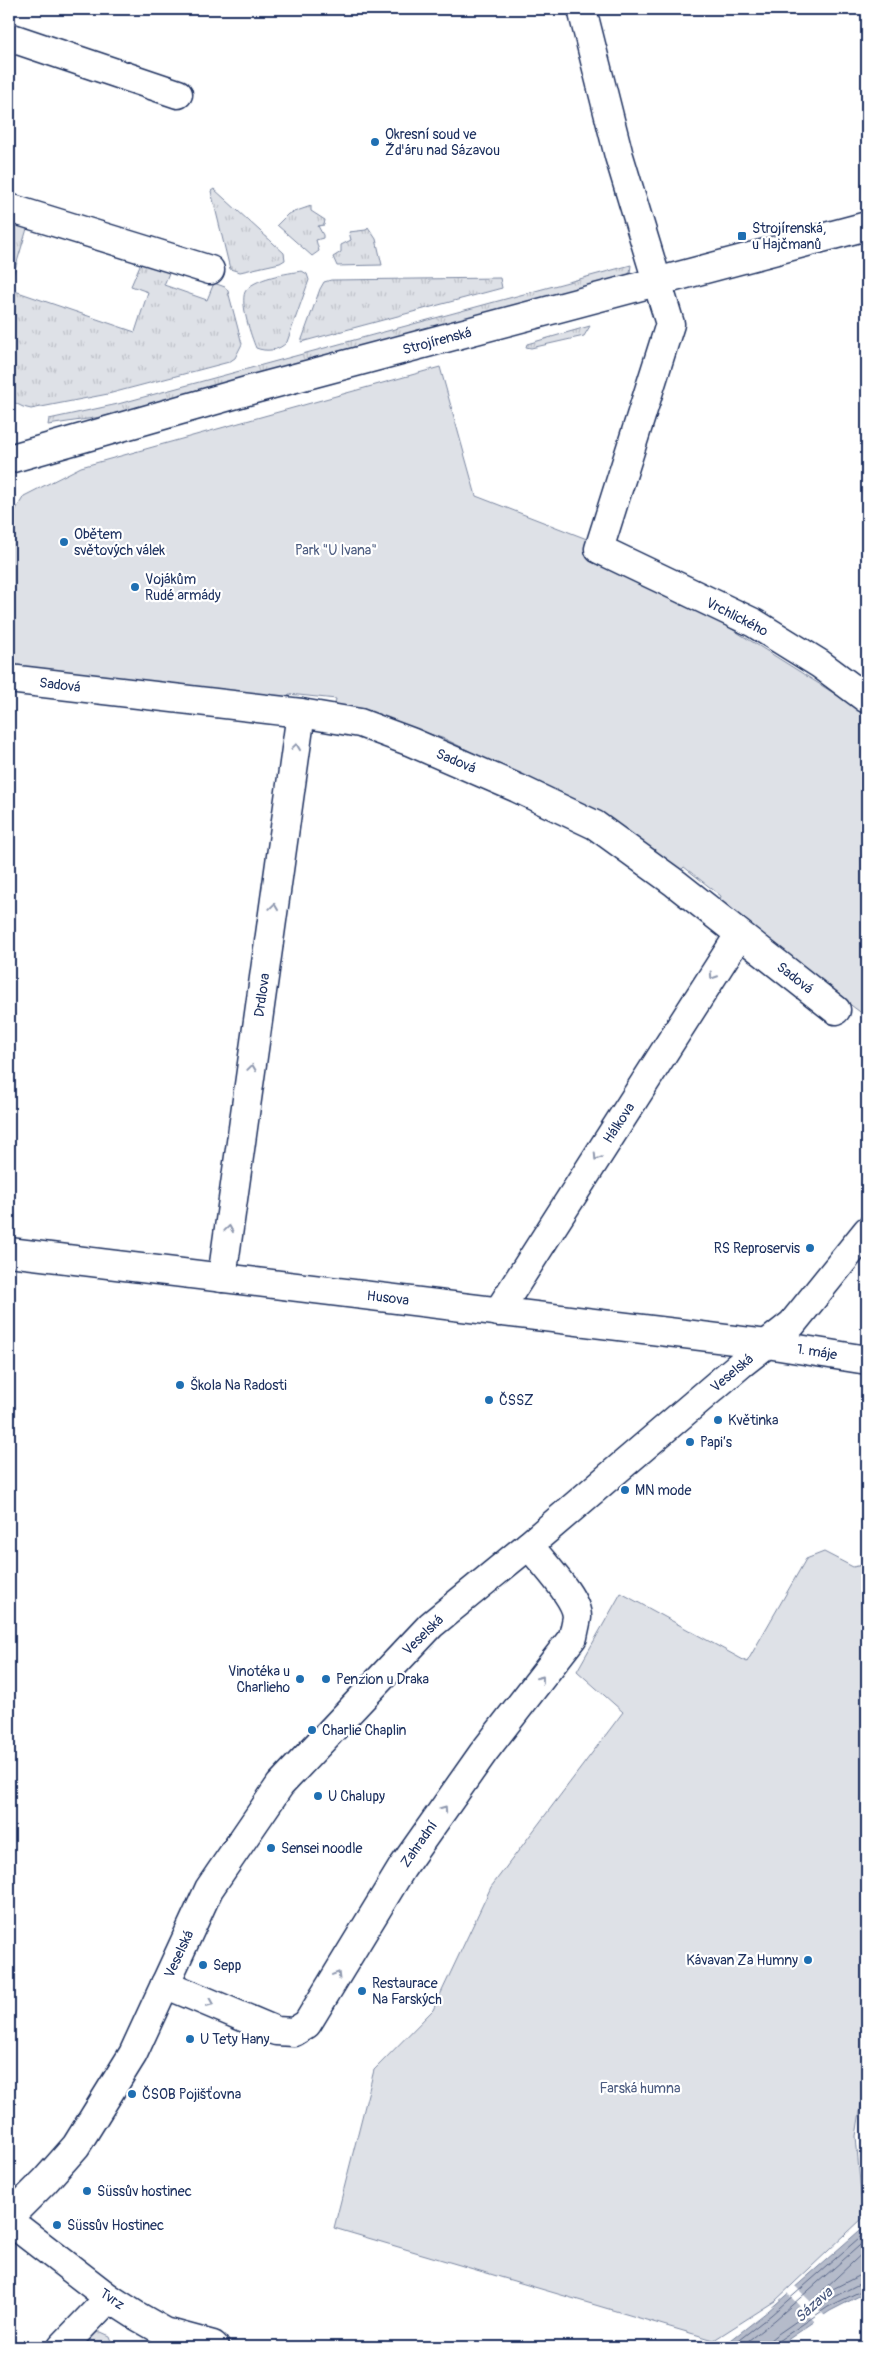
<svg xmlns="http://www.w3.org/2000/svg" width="876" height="2356" font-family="Pangolin,sans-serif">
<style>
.grass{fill:url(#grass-tufts);stroke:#7c88a2}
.green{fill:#dee1e7;stroke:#7c88a2}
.water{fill:#b5bbca;stroke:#77839f}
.pier{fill:#fff}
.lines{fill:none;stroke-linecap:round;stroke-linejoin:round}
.shore{stroke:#596789;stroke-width:1}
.minor-casing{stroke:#1b2f5e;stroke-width:31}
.tertiary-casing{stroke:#1b2f5e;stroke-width:31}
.minor{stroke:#fff;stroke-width:28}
.tertiary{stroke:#fff;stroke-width:28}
.oneway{stroke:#8d97ae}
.poi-dot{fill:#1f6fb2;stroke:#fff;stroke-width:2}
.labels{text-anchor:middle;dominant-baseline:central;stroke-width:4.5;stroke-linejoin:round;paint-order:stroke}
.poi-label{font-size:14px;fill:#1b2f5e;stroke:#fff;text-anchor:start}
.street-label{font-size:14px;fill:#1b2f5e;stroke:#fff}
.park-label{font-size:14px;fill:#4c5c80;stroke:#fff}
.water-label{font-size:15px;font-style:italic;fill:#49597e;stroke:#fff}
</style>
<defs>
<pattern id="grass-tufts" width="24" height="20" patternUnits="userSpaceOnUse" patternTransform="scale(1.25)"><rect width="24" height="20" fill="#dee1e7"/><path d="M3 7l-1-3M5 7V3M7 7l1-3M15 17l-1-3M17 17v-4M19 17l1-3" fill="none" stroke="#bec1c9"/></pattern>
</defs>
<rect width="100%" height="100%" fill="#fff"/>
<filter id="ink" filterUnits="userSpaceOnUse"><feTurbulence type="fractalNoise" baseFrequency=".02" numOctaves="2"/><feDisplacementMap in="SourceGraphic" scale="10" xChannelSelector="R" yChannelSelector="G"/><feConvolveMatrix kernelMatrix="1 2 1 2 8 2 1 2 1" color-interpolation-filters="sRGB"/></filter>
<g filter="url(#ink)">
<g class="grass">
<path d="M 214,189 L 284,253 L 285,260 L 280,263 L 240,272 L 230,269 L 211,191 Z"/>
<path d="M 311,206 L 311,211 L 325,220 L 324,225 L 318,226 L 323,235 L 323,238 L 316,240 L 319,251 L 312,256 L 277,225 L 288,214 Z"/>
<path d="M 9,215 L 29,222 L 9,289 Z"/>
<path d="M 368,227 L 376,239 L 382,265 L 337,266 L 333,257 L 341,252 L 341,245 L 351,240 L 349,232 L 366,230 Z"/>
<path d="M 143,258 L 171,268 L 164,285 L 207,300 L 214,283 L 225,287 L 228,291 L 242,344 L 235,358 L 229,362 L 108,394 L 31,409 L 23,407 L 9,400 L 9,289 L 135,332 L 148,292 L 131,286 Z"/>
<path d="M 631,265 L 630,273 L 622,278 L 120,414 L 48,425 L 49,419 L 118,404 Z"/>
<path d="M 302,271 L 307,274 L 309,280 L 287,342 C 279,351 266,352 256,348 C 251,336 240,304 245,292 C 252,278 289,273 302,271 Z"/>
<path d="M 500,278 L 502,288 L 301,342 L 320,289 L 324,282 L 331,280 Z"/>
<path d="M 590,326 L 584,336 L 531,348 L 526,347 L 527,344 Z"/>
<path d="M 94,2332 L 101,2332 L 110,2336 L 114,2347 L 70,2347 Z"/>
</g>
<g class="green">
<path d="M 440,367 L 476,496 L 592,541 L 867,714 L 867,1017 L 718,907 L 721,896 L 684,867 L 678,873 L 579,805 L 445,739 L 399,724 L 334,708 L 336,699 L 289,694 L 288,701 L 208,688 L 148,681 L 143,685 L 9,665 L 9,521 L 24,496 L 81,467 Z"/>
<path d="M 824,1552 L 853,1567 L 867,1564 L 867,2069 L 856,2136 L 863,2218 L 775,2301 L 714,2340 L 334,2228 L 374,2070 L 433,2010 L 491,1887 L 623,1712 L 577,1671 L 621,1593 L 747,1662 L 806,1559 Z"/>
</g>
<path class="water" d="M 867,2224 L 867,2292 L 830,2311 L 777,2347 L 722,2347 L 768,2311 Z"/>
<path class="pier" d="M 794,2285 L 826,2317 L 817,2324 L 786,2292 Z"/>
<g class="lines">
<g class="shore">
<path d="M 867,2249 L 822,2291 L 825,2293 L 858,2276 L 867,2275"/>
<path d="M 730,2347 L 771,2315 L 867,2231"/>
<path d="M 740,2347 L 775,2320 L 867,2239"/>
<path d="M 769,2347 L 770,2340 L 775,2336 L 824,2302 L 861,2283 L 867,2282"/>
<path d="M 775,2347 L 778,2341 L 828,2307 L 867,2288"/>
</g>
<defs>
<g id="minor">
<path d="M 582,9 L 619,156 L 670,324 L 599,549 L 754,623 L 820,664 L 867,699"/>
<path d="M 9,37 L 178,94"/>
<path d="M 9,208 L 210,270"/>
<path d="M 9,679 L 301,713 L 360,723 L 411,742 L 517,788 L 595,825 L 675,883 L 836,1010"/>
<path d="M 9,1252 L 767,1344 L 867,1360"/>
<path d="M 222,1278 L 301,713"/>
<path d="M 498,1312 L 739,935"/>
<path d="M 165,1984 L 276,2031 L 294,2032 L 307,2024 L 402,1868 L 483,1753 L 573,1637 C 574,1631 576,1624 577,1617 C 577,1597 542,1563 529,1545"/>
<path d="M 9,2217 L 45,2181 L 76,2146 L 133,2054 L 209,1889 L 280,1785 L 431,1625 L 529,1545 L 741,1364 L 792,1324 L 867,1231"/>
<path d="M 21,2230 L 109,2298 L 137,2316 L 165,2332 L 213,2345 L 215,2347"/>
<path d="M 62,2347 L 109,2298"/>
</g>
<path id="tertiary" d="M 9,459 L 254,389 L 867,226"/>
</defs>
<use href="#minor" class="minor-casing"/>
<use href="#tertiary" class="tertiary-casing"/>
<use href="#minor" class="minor"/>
<use href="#tertiary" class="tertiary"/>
</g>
<defs><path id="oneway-chevron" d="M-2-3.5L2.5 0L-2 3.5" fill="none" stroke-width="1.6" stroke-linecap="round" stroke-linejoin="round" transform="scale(1.25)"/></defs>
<g class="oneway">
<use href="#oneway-chevron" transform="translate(296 747) rotate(-82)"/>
<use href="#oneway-chevron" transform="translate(274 907) rotate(-82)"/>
<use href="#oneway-chevron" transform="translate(713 976) rotate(123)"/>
<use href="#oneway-chevron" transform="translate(252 1068) rotate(-82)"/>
<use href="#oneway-chevron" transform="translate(597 1157) rotate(123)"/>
<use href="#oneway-chevron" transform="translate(229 1229) rotate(-82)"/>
<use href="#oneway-chevron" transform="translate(541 1679) rotate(-52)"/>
<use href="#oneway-chevron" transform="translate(444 1809) rotate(-55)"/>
<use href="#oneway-chevron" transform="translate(337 1975) rotate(-59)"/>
<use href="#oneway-chevron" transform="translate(210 2003) rotate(23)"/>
</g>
</g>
<g class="poi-dot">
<circle cx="375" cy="142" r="5"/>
<rect x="737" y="231" width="10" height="10" rx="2.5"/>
<circle cx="64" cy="542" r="5"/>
<circle cx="135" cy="587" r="5"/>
<circle cx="810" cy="1248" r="5"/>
<circle cx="180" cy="1385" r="5"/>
<circle cx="489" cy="1400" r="5"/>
<circle cx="718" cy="1420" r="5"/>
<circle cx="690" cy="1442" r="5"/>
<circle cx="625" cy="1490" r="5"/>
<circle cx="300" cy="1679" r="5"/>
<circle cx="326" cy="1679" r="5"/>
<circle cx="312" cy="1730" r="5"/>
<circle cx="318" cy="1796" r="5"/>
<circle cx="271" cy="1848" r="5"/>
<circle cx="808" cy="1960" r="5"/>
<circle cx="203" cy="1965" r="5"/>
<circle cx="362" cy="1991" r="5"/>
<circle cx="190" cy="2039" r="5"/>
<circle cx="132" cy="2094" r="5"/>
<circle cx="87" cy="2191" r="5"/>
<circle cx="57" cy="2225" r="5"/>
</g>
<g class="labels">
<g class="poi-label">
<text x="385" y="134">Okresní soud ve<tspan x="385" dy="16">Žďáru nad Sázavou</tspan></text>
<text x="752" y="228">Strojírenská,<tspan x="752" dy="16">u Hajčmanů</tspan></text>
<text x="74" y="534">Obětem<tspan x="74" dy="16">světových válek</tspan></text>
<text x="145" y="579">Vojákům<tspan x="145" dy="16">Rudé armády</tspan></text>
<text x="800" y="1248" text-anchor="end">RS Reproservis</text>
<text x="190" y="1385">Škola Na Radosti</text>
<text x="499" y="1400">ČSSZ</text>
<text x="728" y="1420">Květinka</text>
<text x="700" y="1442">Papi’s</text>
<text x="635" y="1490">MN mode</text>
<text x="290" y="1671" text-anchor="end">Vinotéka u<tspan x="290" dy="16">Charlieho</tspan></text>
<text x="336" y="1679">Penzion u Draka</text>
<text x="322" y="1730">Charlie Chaplin</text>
<text x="328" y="1796">U Chalupy</text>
<text x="281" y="1848">Sensei noodle</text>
<text x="798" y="1960" text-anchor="end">Kávavan Za Humny</text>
<text x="213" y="1965">Sepp</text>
<text x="372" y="1983">Restaurace<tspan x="372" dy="16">Na Farských</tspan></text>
<text x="200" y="2039">U Tety Hany</text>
<text x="142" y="2094">ČSOB Pojišťovna</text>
<text x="97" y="2191">Süssův hostinec</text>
<text x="67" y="2225">Süssův Hostinec</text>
</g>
<g class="street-label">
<text transform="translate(437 341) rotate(-15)">Strojírenská</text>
<text transform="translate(737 617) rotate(27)">Vrchlického</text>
<text transform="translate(60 685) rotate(7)">Sadová</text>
<text transform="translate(456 761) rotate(23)">Sadová</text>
<text transform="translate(795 978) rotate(38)">Sadová</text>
<text transform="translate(262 995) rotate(-82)">Drdlova</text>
<text transform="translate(619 1123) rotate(-57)">Hálkova</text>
<text transform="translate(388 1298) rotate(7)">Husova</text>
<text transform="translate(817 1352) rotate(9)">1. máje</text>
<text transform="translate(732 1373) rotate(-40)">Veselská</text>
<text transform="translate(423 1635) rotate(-44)">Veselská</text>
<text transform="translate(419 1844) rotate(-55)">Zahradní</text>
<text transform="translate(179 1954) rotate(-65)">Veselská</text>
<text transform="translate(112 2299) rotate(34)">Tvrz</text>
</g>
<g class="park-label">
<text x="336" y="550">Park "U Ivana"</text>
<text x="640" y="2088">Farská humna</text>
</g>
<g class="water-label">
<text transform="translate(814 2305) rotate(-42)">Sázava</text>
</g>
</g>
<rect width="876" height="2356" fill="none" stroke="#fff" stroke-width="30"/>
<rect x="15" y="15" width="846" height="2326" fill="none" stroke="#1b2f5e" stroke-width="2" filter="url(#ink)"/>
</svg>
